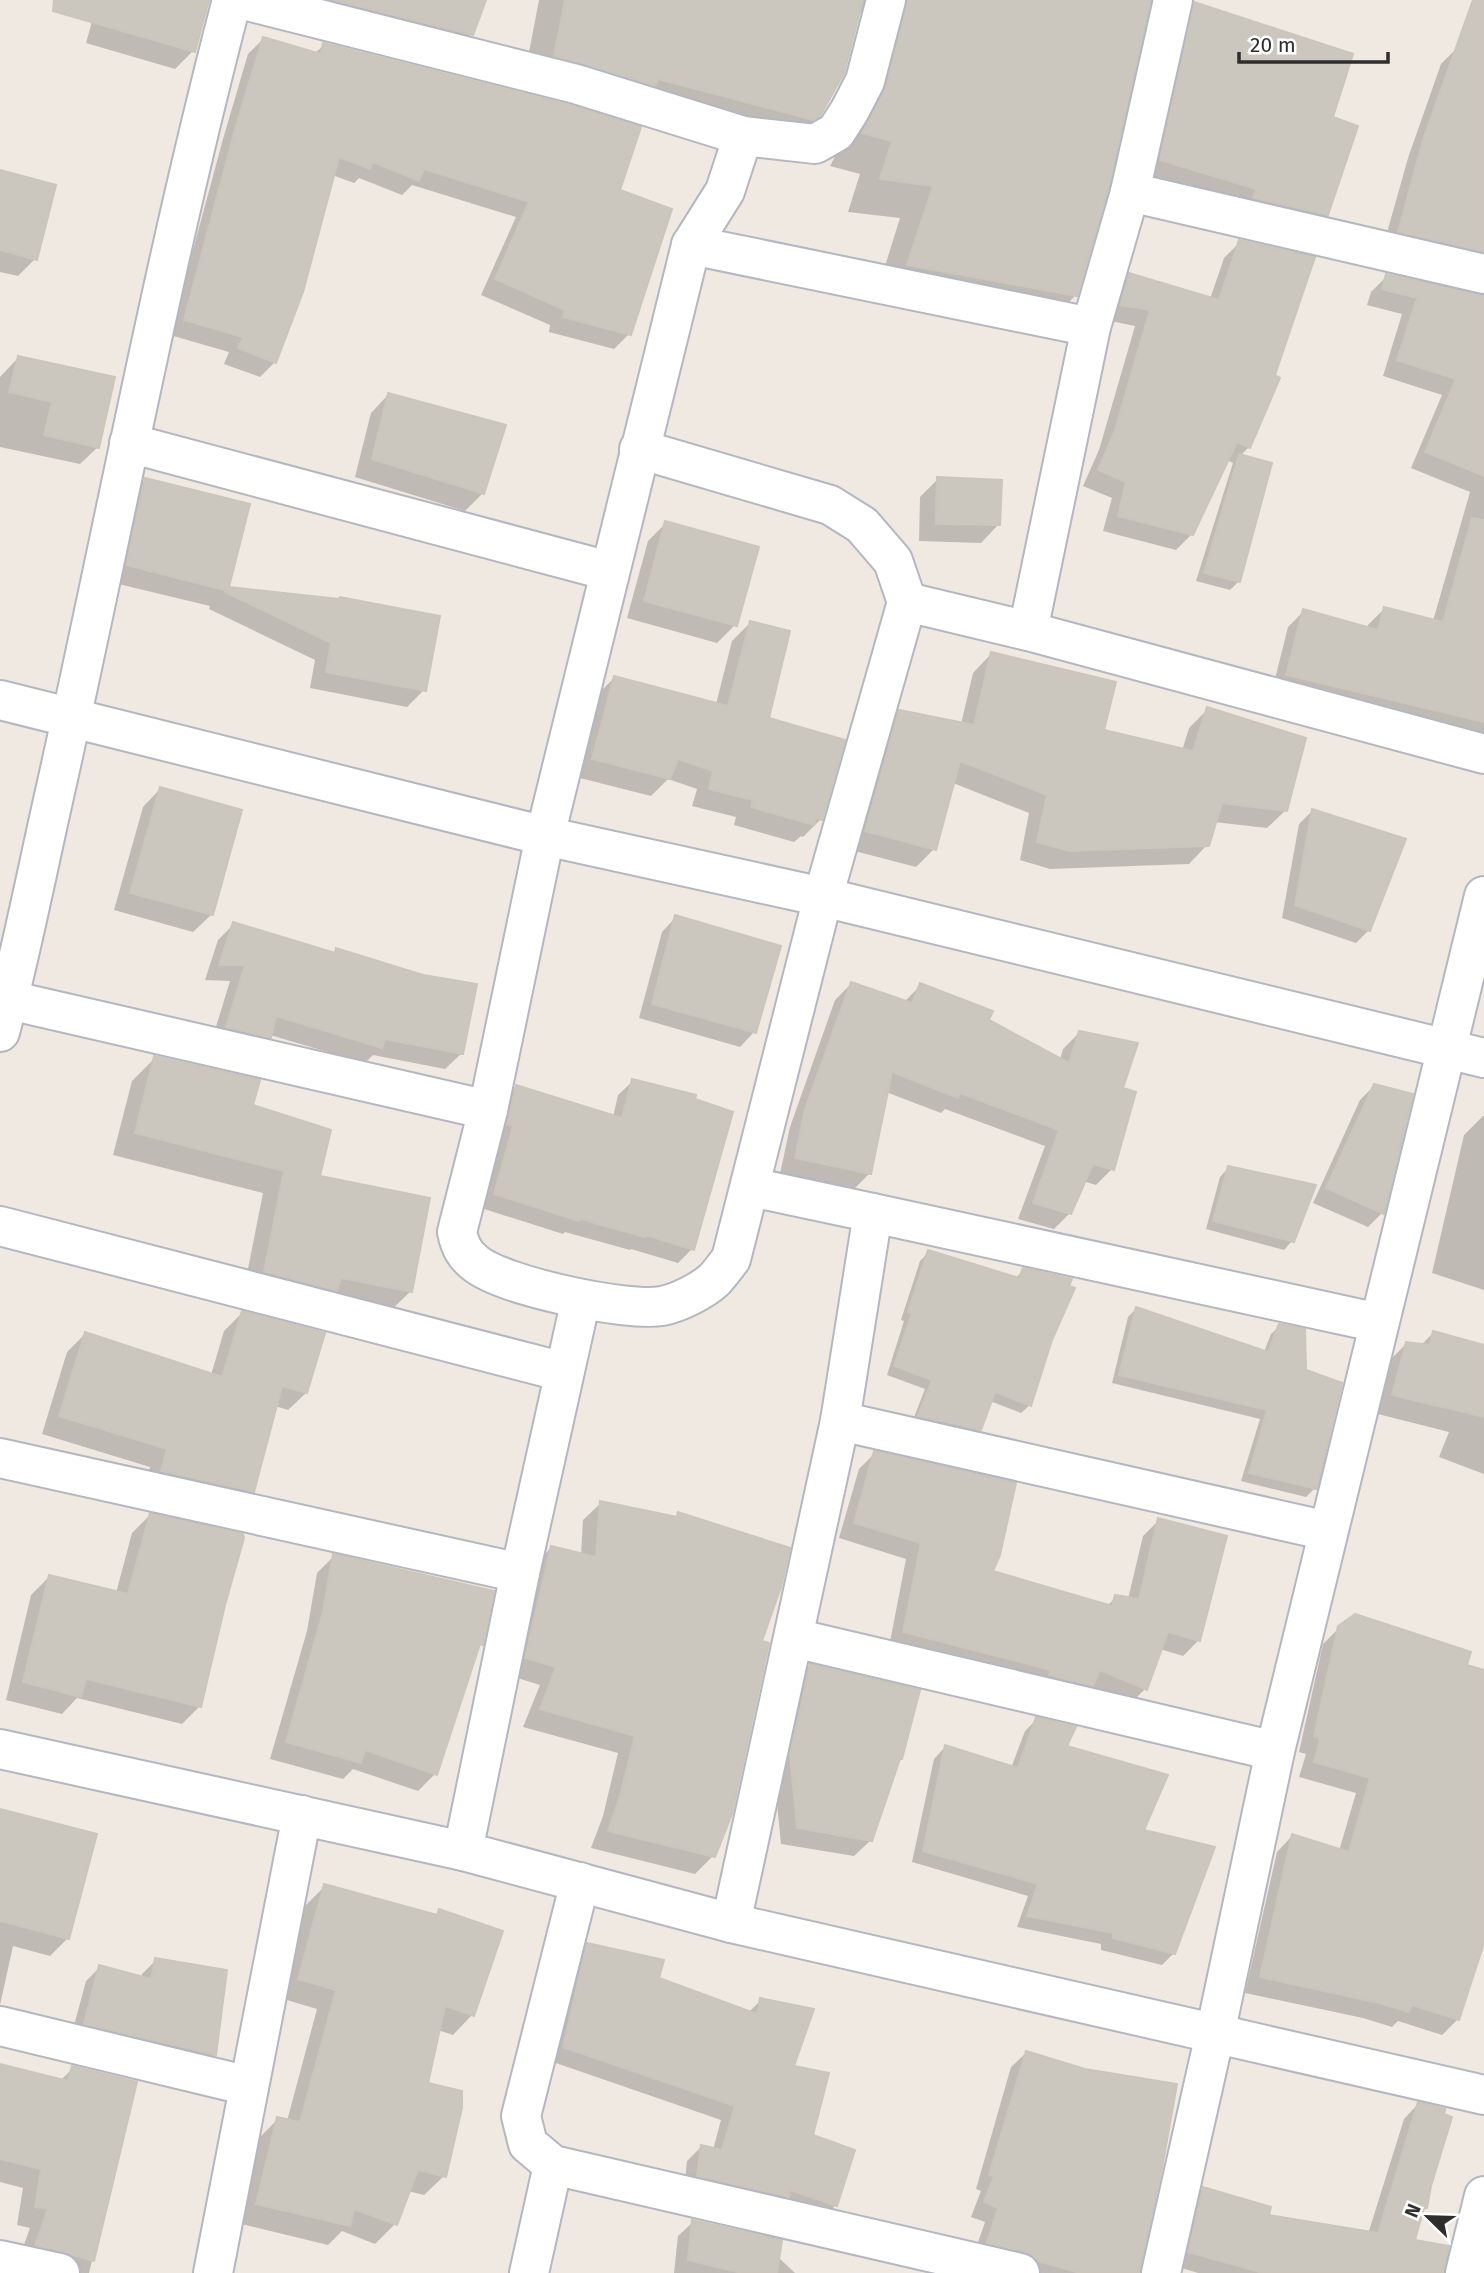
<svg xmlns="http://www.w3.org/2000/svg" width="1484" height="2273" font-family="'Fira Sans',sans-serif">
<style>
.shadow{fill:#0003}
.building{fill:#cbc7bf;stroke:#cbc5ba;stroke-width:2}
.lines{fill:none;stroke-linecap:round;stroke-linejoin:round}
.minor-casing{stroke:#b4b7c1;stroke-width:42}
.minor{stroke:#fff;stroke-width:38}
</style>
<rect width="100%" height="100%" fill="#efe9e1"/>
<g class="shadow">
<path d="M 98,0 L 197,0 L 193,51 L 175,69 L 86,43 Z"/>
<path d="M 310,0 L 484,0 L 471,34 L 441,64 Z"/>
<path d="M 539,0 L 1149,0 L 1075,296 L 1042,329 L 875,298 L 900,218 L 848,212 L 860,174 L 830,166 L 853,122 L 868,17 L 859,12 L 819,115 L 785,149 L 626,112 L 621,118 L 522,89 Z"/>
<path d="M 1195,4 L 1331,118 L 1327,215 L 1309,232 L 1143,177 L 1178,21 Z"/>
<path d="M 264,38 L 314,54 L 324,45 L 618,192 L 629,334 L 614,349 L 549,332 L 550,325 L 481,295 L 516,217 L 412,185 L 402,195 L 359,178 L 354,183 L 332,175 L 275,362 L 260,377 L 224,364 L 229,352 L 170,335 L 223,139 L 248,54 Z"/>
<path d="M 1457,48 L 1484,58 L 1484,275 L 1383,247 L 1408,158 L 1441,64 Z"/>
<path d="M 0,172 L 35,259 L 18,276 L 0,272 Z"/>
<path d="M 1240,242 L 1249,447 L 1240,456 L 1239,581 L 1230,590 L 1196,581 L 1233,463 L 1227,460 L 1192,534 L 1176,550 L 1103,531 L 1112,498 L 1083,486 L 1099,450 L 1135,326 L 1106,320 L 1114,291 L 1130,275 L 1210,299 L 1224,258 Z"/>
<path d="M 1387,276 L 1484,297 L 1484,738 L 1272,691 L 1288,627 L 1304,611 L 1367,629 L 1368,625 L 1384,609 L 1433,621 L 1470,492 L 1411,468 L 1442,395 L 1383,376 L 1402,314 L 1367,305 L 1371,292 Z"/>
<path d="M 18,358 L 98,447 L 80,464 L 0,447 L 0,377 Z"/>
<path d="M 388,395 L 483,493 L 465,511 L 355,477 L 371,413 Z"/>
<path d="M 938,479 L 998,525 L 981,543 L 919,541 L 920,497 Z"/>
<path d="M 145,480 L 227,588 L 424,690 L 407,707 L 310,688 L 315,660 L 209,609 L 210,606 L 110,582 L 128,497 Z"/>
<path d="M 666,523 L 735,625 L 717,643 L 627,618 L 648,541 Z"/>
<path d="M 750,623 L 767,719 L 821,819 L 803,837 L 801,836 L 794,842 L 734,825 L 736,817 L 692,806 L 697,789 L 668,779 L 651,796 L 576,777 L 596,696 L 614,678 L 716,704 L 732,641 Z"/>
<path d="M 991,654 L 1102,732 L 1182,751 L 1189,728 L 1208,709 L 1286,810 L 1267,828 L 1214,822 L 1207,845 L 1189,864 L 1050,869 L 1020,860 L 1029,813 L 953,783 L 934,849 L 916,867 L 847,849 L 881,730 L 900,712 L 961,724 L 973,673 Z"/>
<path d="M 160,789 L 240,811 L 211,915 L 193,932 L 114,910 L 143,807 Z"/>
<path d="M 1312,811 L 1369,930 L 1356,943 L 1282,918 L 1299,824 Z"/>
<path d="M 676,917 L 754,1032 L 740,1047 L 639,1018 L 662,932 Z"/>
<path d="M 234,924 L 332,955 L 337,950 L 462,1053 L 445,1069 L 373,1055 L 365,1063 L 270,1035 L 253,1053 L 211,1043 L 230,981 L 205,980 L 218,940 Z"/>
<path d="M 851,984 L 904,1002 L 921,985 L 1060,1060 L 1063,1049 L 1079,1033 L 1121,1089 L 1112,1169 L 1096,1185 L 1083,1181 L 1070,1213 L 1054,1229 L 1018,1219 L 1045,1146 L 945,1109 L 941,1113 L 886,1092 L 870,1173 L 854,1189 L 780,1174 L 790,1127 L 835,1000 Z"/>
<path d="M 155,1058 L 251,1107 L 318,1177 L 410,1292 L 387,1314 L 243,1294 L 263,1193 L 113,1155 L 132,1081 Z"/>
<path d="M 633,1081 L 692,1249 L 678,1263 L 631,1249 L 630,1250 L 565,1232 L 563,1234 L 481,1208 L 502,1101 L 516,1087 L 613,1117 L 618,1095 Z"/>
<path d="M 1374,1086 L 1382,1213 L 1368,1227 L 1313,1203 L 1360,1100 Z"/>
<path d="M 1483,1116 L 1484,1116 L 1484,1290 L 1432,1273 L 1464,1135 Z"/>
<path d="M 1228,1168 L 1292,1241 L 1284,1250 L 1206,1229 L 1220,1177 Z"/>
<path d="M 929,1252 L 1015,1279 L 1023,1270 L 1050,1339 L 1030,1405 L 1021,1413 L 990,1401 L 980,1430 L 971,1438 L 911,1425 L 925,1389 L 887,1375 L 904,1321 L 901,1320 L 920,1261 Z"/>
<path d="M 1136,1309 L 1264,1352 L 1271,1334 L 1280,1326 L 1315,1488 L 1306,1497 L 1241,1481 L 1260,1419 L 1112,1383 L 1128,1317 Z"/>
<path d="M 242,1313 L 306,1393 L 288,1410 L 275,1406 L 253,1491 L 235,1509 L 144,1489 L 150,1467 L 42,1434 L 67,1352 L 85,1334 L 211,1375 L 224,1331 Z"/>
<path d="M 1433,1333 L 1484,1347 L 1484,1474 L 1439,1457 L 1449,1432 L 1374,1413 L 1387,1363 L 1406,1344 L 1420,1346 Z"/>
<path d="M 875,1453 L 991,1573 L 1107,1606 L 1116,1597 L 1128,1599 L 1143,1536 L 1159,1520 L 1199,1640 L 1183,1656 L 1160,1649 L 1145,1689 L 1130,1704 L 1089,1687 L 1076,1700 L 889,1647 L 906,1559 L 839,1538 L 859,1469 Z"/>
<path d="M 601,1503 L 674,1518 L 678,1514 L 760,1642 L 713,1856 L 695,1874 L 591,1848 L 603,1816 L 618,1753 L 523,1727 L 540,1685 L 508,1675 L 534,1565 L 551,1548 L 581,1555 L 583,1520 Z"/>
<path d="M 150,1515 L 223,1604 L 200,1706 L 182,1724 L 77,1698 L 62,1714 L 6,1700 L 31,1595 L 49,1577 L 116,1593 L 132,1533 Z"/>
<path d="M 334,1556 L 481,1644 L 477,1648 L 435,1774 L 418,1791 L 353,1769 L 343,1779 L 270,1759 L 307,1631 L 317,1573 Z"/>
<path d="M 1339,1628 L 1484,1672 L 1484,1892 L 1458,2019 L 1442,2035 L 1398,2021 L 1392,2027 L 1363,2018 L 1245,1993 L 1277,1852 L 1292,1836 L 1339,1851 L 1356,1793 L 1299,1777 L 1306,1754 L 1299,1752 L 1323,1644 Z"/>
<path d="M 810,1666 L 901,1759 L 898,1762 L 871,1840 L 854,1856 L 781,1844 L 774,1772 L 793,1683 Z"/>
<path d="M 1037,1719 L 1065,1747 L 1142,1831 L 1174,1953 L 1162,1965 L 1101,1950 L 1101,1944 L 1017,1927 L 1028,1896 L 912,1862 L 934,1759 L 945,1747 L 1011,1768 L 1025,1731 Z"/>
<path d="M 0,1811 L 68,1938 L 50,1956 L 13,1946 L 0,2005 Z"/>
<path d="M 325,1886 L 434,1916 L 439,1911 L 472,2015 L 453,2035 L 438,2030 L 426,2085 L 444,2176 L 424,2195 L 408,2191 L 395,2224 L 375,2244 L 342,2231 L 328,2245 L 237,2223 L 258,2139 L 278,2119 L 287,2121 L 317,2009 L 280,1998 L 305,1906 Z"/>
<path d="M 588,1945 L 657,1979 L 748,2013 L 761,2000 L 836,2205 L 821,2219 L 684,2190 L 687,2161 L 701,2147 L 713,2150 L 721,2120 L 550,2061 L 573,1960 Z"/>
<path d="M 156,1960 L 225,1971 L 214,2055 L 200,2068 L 71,2037 L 86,1981 L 100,1967 L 141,1978 L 142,1974 Z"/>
<path d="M 1026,2053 L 1137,2273 L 1021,2273 L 973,2257 L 985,2222 L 971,2217 L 981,2191 L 976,2189 L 1011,2067 Z"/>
<path d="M 0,2066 L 60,2081 L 73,2068 L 135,2083 L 89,2273 L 51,2273 L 17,2264 L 30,2228 L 17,2225 L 23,2188 L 0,2182 Z"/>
<path d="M 1418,2104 L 1429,2186 L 1425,2207 L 1421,2211 L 1404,2273 L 1198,2273 L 1175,2266 L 1189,2204 L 1203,2189 L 1267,2216 L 1368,2234 L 1404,2119 Z"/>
<path d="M 693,2222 L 778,2257 L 795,2273 L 674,2273 L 678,2236 Z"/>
</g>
<g class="building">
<path d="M 54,0 L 209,0 L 195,52 L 53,11 Z"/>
<path d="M 333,0 L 486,0 L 473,35 Z"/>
<path d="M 565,0 L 863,0 L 844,73 L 820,116 L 813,120 L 658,79 L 655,86 L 554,56 Z"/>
<path d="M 907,0 L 1151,0 L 1109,187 L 1077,296 L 907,265 L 933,186 L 880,179 L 892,141 L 862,133 L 886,86 Z"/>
<path d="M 1473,0 L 1484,0 L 1484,252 L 1398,232 L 1423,140 Z"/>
<path d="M 1194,2 L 1353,54 L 1333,117 L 1358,126 L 1328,215 L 1253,198 L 1256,189 L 1160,160 Z"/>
<path d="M 263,37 L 321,54 L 323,43 L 570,105 L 641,127 L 620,190 L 672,209 L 631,335 L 563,317 L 565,310 L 495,279 L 529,202 L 424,169 L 419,181 L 373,162 L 370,169 L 339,157 L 303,292 L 276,363 L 238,348 L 243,337 L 184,320 L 237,122 Z"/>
<path d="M 0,170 L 56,185 L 37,260 L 0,250 Z"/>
<path d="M 1239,240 L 1315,257 L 1275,375 L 1280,378 L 1250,448 L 1237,442 L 1193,535 L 1118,516 L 1126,482 L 1098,470 L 1114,433 L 1150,310 L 1120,305 L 1129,273 L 1219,300 Z"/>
<path d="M 1386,274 L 1484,295 L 1484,476 L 1425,452 L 1456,379 L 1397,360 L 1417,298 L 1382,289 Z"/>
<path d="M 18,356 L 115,377 L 99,448 L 44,435 L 52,402 L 9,392 Z"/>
<path d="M 388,393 L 506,425 L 484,494 L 372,459 Z"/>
<path d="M 1239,454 L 1272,463 L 1240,582 L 1204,573 Z"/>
<path d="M 937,477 L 1002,480 L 1000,525 L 936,524 Z"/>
<path d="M 145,478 L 250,504 L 229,587 L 339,599 L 340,597 L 440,616 L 426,691 L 326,672 L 331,643 L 225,592 L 225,590 L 126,565 Z"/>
<path d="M 1472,518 L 1484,520 L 1484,722 L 1286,675 L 1303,609 L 1378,630 L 1384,607 L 1443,622 Z"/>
<path d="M 665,521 L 759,547 L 737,626 L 644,601 Z"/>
<path d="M 750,621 L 790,631 L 769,718 L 845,740 L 822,820 L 816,818 L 814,825 L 751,807 L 753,800 L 709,789 L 713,771 L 678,759 L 670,779 L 592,759 L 614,676 L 728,706 Z"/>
<path d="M 991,652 L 1116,682 L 1104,730 L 1193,751 L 1207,707 L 1306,738 L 1287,811 L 1222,803 L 1209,846 L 1069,851 L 1037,842 L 1047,795 L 960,761 L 936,850 L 865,831 L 899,710 L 974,725 Z"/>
<path d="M 160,787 L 242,810 L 213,915 L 130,893 Z"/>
<path d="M 1312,809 L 1406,839 L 1370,931 L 1295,905 Z"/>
<path d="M 675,915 L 781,946 L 756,1033 L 652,1004 Z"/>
<path d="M 233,922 L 335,953 L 336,948 L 423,975 L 477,984 L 463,1054 L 385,1039 L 382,1048 L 276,1016 L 271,1038 L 226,1027 L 245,965 L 219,965 Z"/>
<path d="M 851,982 L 912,1003 L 920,983 L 993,1011 L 989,1020 L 1069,1063 L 1079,1031 L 1138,1043 L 1123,1088 L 1136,1092 L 1114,1170 L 1093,1164 L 1071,1214 L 1033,1203 L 1059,1130 L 960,1093 L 958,1098 L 892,1072 L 871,1174 L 795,1158 L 805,1109 Z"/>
<path d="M 154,1056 L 260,1080 L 253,1105 L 331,1130 L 320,1176 L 430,1198 L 412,1292 L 341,1278 L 337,1291 L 264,1272 L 284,1171 L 135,1133 Z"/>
<path d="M 632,1079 L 696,1095 L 695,1099 L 733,1112 L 694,1250 L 646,1235 L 645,1237 L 580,1219 L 579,1221 L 494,1194 L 513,1126 L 507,1124 L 516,1085 L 622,1118 Z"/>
<path d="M 1374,1084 L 1413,1094 L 1384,1214 L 1326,1188 Z"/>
<path d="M 1228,1166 L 1316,1185 L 1294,1242 L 1213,1221 Z"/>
<path d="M 928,1250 L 1019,1278 L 1023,1268 L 1072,1279 L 1069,1286 L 1075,1288 L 1052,1340 L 1031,1406 L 995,1392 L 981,1430 L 918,1416 L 932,1380 L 894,1366 L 912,1313 L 908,1312 Z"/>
<path d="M 1136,1307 L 1268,1352 L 1279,1324 L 1305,1329 L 1306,1370 L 1342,1383 L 1317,1489 L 1249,1473 L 1267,1410 L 1119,1375 Z"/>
<path d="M 242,1311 L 325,1333 L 307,1393 L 282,1386 L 254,1492 L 161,1471 L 167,1449 L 59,1416 L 85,1332 L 222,1377 Z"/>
<path d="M 1433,1331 L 1484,1345 L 1484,1417 L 1392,1395 L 1406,1342 L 1430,1345 Z"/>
<path d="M 874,1451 L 1016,1483 L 1000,1555 L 993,1571 L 1112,1606 L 1115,1595 L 1139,1599 L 1158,1518 L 1227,1536 L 1200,1641 L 1168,1632 L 1147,1690 L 1100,1670 L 1093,1686 L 1049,1675 L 1051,1670 L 903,1632 L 921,1543 L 854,1523 Z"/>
<path d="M 600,1501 L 677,1517 L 678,1512 L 790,1548 L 781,1587 L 762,1641 L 769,1643 L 732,1814 L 715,1857 L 608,1831 L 620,1796 L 635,1736 L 540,1709 L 556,1667 L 525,1658 L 551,1546 L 596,1557 Z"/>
<path d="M 150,1513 L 243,1534 L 244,1538 L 225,1605 L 201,1707 L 86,1679 L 81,1697 L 23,1682 L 49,1575 L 128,1594 Z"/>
<path d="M 333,1554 L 494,1591 L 483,1645 L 480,1644 L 437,1775 L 365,1750 L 361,1763 L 286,1742 L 323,1612 Z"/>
<path d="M 1355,1614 L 1471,1652 L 1467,1665 L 1484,1670 L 1484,1943 L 1459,2020 L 1412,2005 L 1409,2012 L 1379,2003 L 1260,1977 L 1292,1834 L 1349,1852 L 1370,1778 L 1314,1762 L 1320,1739 L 1314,1736 L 1338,1626 Z"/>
<path d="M 810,1664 L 920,1690 L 902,1759 L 900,1759 L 872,1841 L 797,1828 L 790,1754 Z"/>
<path d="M 1036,1717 L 1076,1727 L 1067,1746 L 1168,1775 L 1144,1830 L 1215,1847 L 1175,1954 L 1113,1938 L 1113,1933 L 1027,1916 L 1038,1884 L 923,1851 L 945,1745 L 1018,1768 Z"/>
<path d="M 0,1809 L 97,1834 L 69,1939 L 0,1921 Z"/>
<path d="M 324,1884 L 437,1915 L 439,1909 L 503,1931 L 474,2016 L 445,2006 L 428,2083 L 462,2091 L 462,2108 L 446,2177 L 418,2170 L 397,2225 L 354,2209 L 350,2226 L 256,2204 L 277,2117 L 300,2122 L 336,1990 L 298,1979 Z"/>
<path d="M 587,1943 L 664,1960 L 659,1978 L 757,2014 L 760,1998 L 814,2009 L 794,2066 L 829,2073 L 813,2135 L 855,2150 L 837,2206 L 790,2190 L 789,2197 L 697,2176 L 701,2145 L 722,2150 L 735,2106 L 563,2047 Z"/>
<path d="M 155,1958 L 227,1970 L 216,2055 L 84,2024 L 99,1965 L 151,1979 Z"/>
<path d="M 1026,2051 L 1085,2069 L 1177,2084 L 1162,2168 L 1139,2273 L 1080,2273 L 1038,2261 L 1034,2257 L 1025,2252 L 987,2243 L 998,2208 L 984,2202 L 994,2176 L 989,2175 Z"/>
<path d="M 0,2064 L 68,2081 L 72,2066 L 137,2082 L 94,2261 L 35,2245 L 48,2209 L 35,2207 L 41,2169 L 0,2159 Z"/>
<path d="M 1418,2102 L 1445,2109 L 1444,2114 L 1452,2117 L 1431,2186 L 1427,2208 L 1424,2208 L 1415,2240 L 1449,2246 L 1444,2273 L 1263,2273 L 1188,2252 L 1203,2187 L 1271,2207 L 1269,2215 L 1378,2233 Z"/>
<path d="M 692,2220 L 782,2240 L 777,2273 L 742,2273 L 688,2260 Z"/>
</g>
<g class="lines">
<defs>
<g id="minor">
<path d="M 244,0 L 576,84 L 743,136 L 815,144 L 836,132 L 850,110 L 865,81 L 886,0"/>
<path d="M 743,136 L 725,191 L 691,245 L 545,836 L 488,1110 L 457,1232 C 460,1246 464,1254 475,1263 C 503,1286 626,1312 662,1306 C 678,1303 702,1291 714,1280 C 720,1274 726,1265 731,1259 L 823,897 L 907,602 L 1028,631 L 1484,754"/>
<path d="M 1130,192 L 1484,274"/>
<path d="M 691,245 L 1091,327"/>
<path d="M 129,443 L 609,571"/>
<path d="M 639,449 L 830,505 L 862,525 L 893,561 L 907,602"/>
<path d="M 1028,631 L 1091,327 L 1130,192 L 1173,0"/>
<path d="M 0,700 L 545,836 L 823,897 L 1484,1058"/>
<path d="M 9,1000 L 488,1110"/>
<path d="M 0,1032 C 22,950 38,866 57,783 C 115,522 164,259 232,0"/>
<path d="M 751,1187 L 873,1213"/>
<path d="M 0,1226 L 564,1372"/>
<path d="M 840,1421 L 1328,1531"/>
<path d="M 0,1458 L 520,1573"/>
<path d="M 794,1638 L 1275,1751"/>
<path d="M 0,1749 L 463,1851 L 731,1923 L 1484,2095"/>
<path d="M 463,1851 L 520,1573 L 581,1299"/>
<path d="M 580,1882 L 521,2116 L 528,2144 L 553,2165 L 1020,2273"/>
<path d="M 731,1923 L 840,1421 L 873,1213 L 1379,1323"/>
<path d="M 0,2026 L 249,2086"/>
<path d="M 0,2260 L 60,2273"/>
<path d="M 213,2273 L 302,1815"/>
<path d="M 529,2273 L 553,2165"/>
<path d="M 1161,2273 L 1215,2034 L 1275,1751 L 1484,896"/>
<path d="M 1465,2273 L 1484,2196"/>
</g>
</defs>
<use href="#minor" class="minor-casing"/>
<use href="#minor" class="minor"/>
</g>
<g transform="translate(1428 2217) rotate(293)" stroke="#ffffff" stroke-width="5" paint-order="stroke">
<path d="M0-5L12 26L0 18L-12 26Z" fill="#2e2e2e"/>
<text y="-10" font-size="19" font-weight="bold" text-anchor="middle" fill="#2e2e2e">N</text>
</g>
<path d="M1239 52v10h149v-10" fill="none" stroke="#2e2e2e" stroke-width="3.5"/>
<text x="1250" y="52" font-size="21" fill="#2e2e2e" stroke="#ffffff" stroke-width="5" paint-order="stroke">20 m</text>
</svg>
